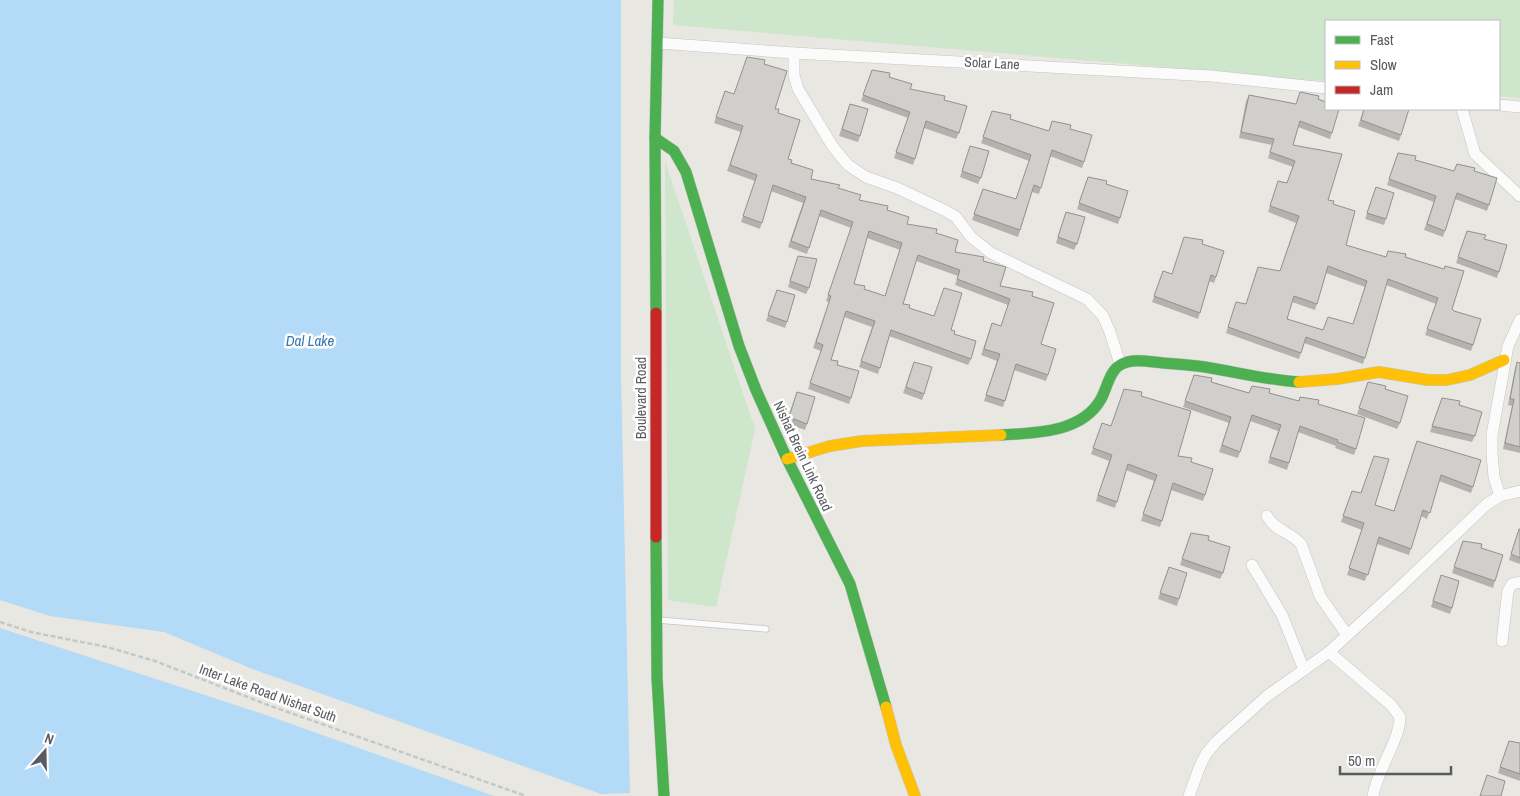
<svg xmlns="http://www.w3.org/2000/svg" width="1520" height="796" font-family="'Archivo Narrow',sans-serif">
<style>
.green{fill:#cee6cb}
.water{fill:#b3daf6}
.lines{fill:none;stroke-linecap:round;stroke-linejoin:round}
.lane-casing{stroke:#c5c5c3;stroke-width:7}
.street-casing{stroke:#c5c5c3;stroke-width:12}
.fast-casing{stroke:#c5c5c4;stroke-width:12}
.slow-casing{stroke:#c5c5c4;stroke-width:12}
.jam-casing{stroke:#c5c5c4;stroke-width:12}
.path{stroke:#c3cac6;stroke-width:2.5;stroke-dasharray:5 2.5;stroke-linecap:butt}
.lane{stroke:#fcfbfb;stroke-width:5.5}
.street{stroke:#fcfbfb;stroke-width:11}
.fast{stroke:#4caf50;stroke-width:11}
.slow{stroke:#ffc107;stroke-width:11}
.jam{stroke:#c62828;stroke-width:11}
.wall{fill:#b3b2af;fill-rule:evenodd}
.building{fill:#d0cfcc;stroke:#92918f;fill-rule:evenodd}
.labels{text-anchor:middle;dominant-baseline:central;stroke-width:5;stroke-linejoin:round;paint-order:stroke}
.street-label{font-size:14px;fill:#585c61;stroke:#fff}
.water-label{font-size:15px;font-style:italic;fill:#3575b5;stroke:#fff}
</style>
<rect width="100%" height="100%" fill="#e8e7e2"/>
<g class="green">
<path d="M 674,0 L 1520,0 L 1520,98 L 1499,96 L 1499,21 L 1326,21 L 1326,81 L 673,25 Z"/>
<path d="M 665,161 L 755,429 L 716,607 L 668,600 Z"/>
</g>
<g class="water">
<path d="M 0,0 L 621,0 L 621,375 L 630,793 L 601,794 L 250,668 L 164,632 L 50,616 L 0,600 Z"/>
<path d="M 0,628 L 266,715 L 494,796 L 0,796 Z"/>
</g>
<g class="lines">
<defs>
<path id="lane" d="M 658,620 L 766,629"/>
<g id="street">
<path d="M 658,43 L 794,53 L 1211,76 L 1326,88"/>
<path d="M 794,53 L 794,75 L 798,89 L 833,147 L 848,165 L 866,177 L 897,188 L 946,211 L 956,217 L 971,237 L 991,253 L 1087,299 L 1103,316 L 1110,332 L 1120,364"/>
<path d="M 1499,105 L 1520,107"/>
<path d="M 1462,109 L 1475,154 L 1520,196"/>
<path d="M 1500,496 L 1494,477 L 1492,454 L 1492,435 L 1508,346 L 1520,320"/>
<path d="M 1267,516 C 1275,531 1291,532 1301,544 L 1320,596 L 1347,635"/>
<path d="M 1252,565 L 1282,615 L 1304,670"/>
<path d="M 1502,641 L 1508,591 L 1512,584 L 1520,582"/>
<path d="M 1329,652 L 1391,705 L 1400,717 C 1400,740 1377,770 1373,796"/>
<path d="M 1189,796 L 1200,766 L 1206,754 L 1216,742 L 1267,696 L 1329,652 L 1399,588 L 1487,504 L 1500,496 L 1520,491"/>
</g>
<g id="fast">
<path d="M 655,138 L 674,151 L 686,172 L 739,346 L 756,390 L 787,459 L 850,584 L 886,707"/>
<path d="M 656,313 L 655,138 L 658,0"/>
<path d="M 1001,435 C 1035,433 1082,433 1101,399 C 1107,388 1110,369 1122,364 C 1134,358 1150,362 1163,363 C 1177,364 1191,365 1205,367 C 1236,372 1268,380 1299,382"/>
<path d="M 656,537 L 657,678 L 664,796"/>
</g>
<g id="slow">
<path d="M 1299,382 L 1337,379 L 1379,372 L 1428,380 L 1447,380 L 1470,375 L 1504,360"/>
<path d="M 787,459 L 830,446 L 862,441 L 1001,435"/>
<path d="M 886,707 L 896,745 L 915,796"/>
</g>
<path id="jam" d="M 656,313 L 656,537"/>
</defs>
<use href="#lane" class="lane-casing"/>
<use href="#street" class="street-casing"/>
<use href="#fast" class="fast-casing"/>
<use href="#slow" class="slow-casing"/>
<use href="#jam" class="jam-casing"/>
<path class="path" d="M 0,622 L 31,632 L 107,647 L 155,661 L 268,705 L 526,796"/>
<use href="#lane" class="lane"/>
<use href="#street" class="street"/>
<use href="#fast" class="fast"/>
<use href="#slow" class="slow"/>
<use href="#jam" class="jam"/>
</g>
<g class="wall">
<path d="M 764,64 L 775,109 L 778,113 L 788,159 L 791,163 L 811,179 L 838,188 L 859,200 L 887,210 L 907,224 L 936,233 L 955,252 L 983,261 L 1000,286 L 1032,296 L 1048,375 L 1046,381 L 1014,370 L 1003,407 L 984,401 L 997,361 L 981,355 L 992,323 L 1001,326 L 1008,305 L 955,285 L 958,276 L 916,261 L 903,304 L 909,308 L 951,330 L 971,359 L 968,365 L 889,336 L 878,374 L 859,367 L 872,327 L 844,317 L 831,360 L 837,365 L 851,398 L 849,404 L 808,389 L 821,351 L 813,348 L 829,302 L 826,301 L 851,228 L 819,216 L 807,254 L 788,247 L 803,203 L 771,191 L 760,229 L 741,222 L 755,181 L 727,171 L 741,132 L 714,123 L 725,91 L 734,94 ZM 867,238 L 900,250 L 885,296 L 864,289 L 854,284 Z"/>
<path d="M 872,70 L 889,77 L 910,89 L 944,100 L 959,133 L 956,139 L 924,128 L 913,165 L 894,158 L 908,118 L 861,101 Z"/>
<path d="M 1249,95 L 1296,104 L 1318,99 L 1332,133 L 1330,139 L 1298,127 L 1293,145 L 1328,200 L 1333,204 L 1346,245 L 1386,257 L 1405,257 L 1452,309 L 1473,345 L 1471,351 L 1425,335 L 1436,304 L 1386,285 L 1363,364 L 1304,343 L 1299,359 L 1226,333 L 1236,302 L 1245,304 L 1280,271 L 1296,223 L 1268,212 L 1278,181 L 1287,183 L 1293,167 L 1268,158 L 1272,145 L 1239,138 L 1246,101 ZM 1326,273 L 1365,287 L 1353,324 L 1323,330 L 1287,319 L 1292,302 L 1315,310 Z"/>
<path d="M 850,104 L 860,136 L 858,142 L 839,136 Z"/>
<path d="M 1364,109 L 1401,135 L 1399,141 L 1358,126 Z"/>
<path d="M 992,111 L 1010,119 L 1049,131 L 1070,129 L 1084,162 L 1082,168 L 1050,156 L 1039,194 L 1032,192 L 1018,237 L 972,220 L 983,189 L 1016,199 L 1029,161 L 981,143 Z"/>
<path d="M 970,146 L 981,178 L 978,184 L 960,177 Z"/>
<path d="M 1398,153 L 1415,160 L 1454,171 L 1474,171 L 1489,205 L 1487,211 L 1455,199 L 1443,237 L 1424,230 L 1434,202 L 1387,185 Z"/>
<path d="M 1088,177 L 1106,184 L 1120,218 L 1118,224 L 1077,209 Z"/>
<path d="M 1376,187 L 1386,219 L 1384,225 L 1365,219 Z"/>
<path d="M 1066,212 L 1077,244 L 1074,250 L 1056,243 Z"/>
<path d="M 1467,231 L 1484,239 L 1499,272 L 1497,278 L 1456,263 Z"/>
<path d="M 1202,244 L 1216,277 L 1214,283 L 1209,281 L 1198,319 L 1152,302 L 1163,271 L 1172,274 Z"/>
<path d="M 798,256 L 809,288 L 806,294 L 788,287 Z"/>
<path d="M 777,290 L 787,322 L 785,328 L 766,321 Z"/>
<path d="M 914,362 L 924,394 L 922,400 L 903,393 Z"/>
<path d="M 1517,362 L 1520,363 L 1520,453 L 1503,449 L 1512,406 L 1508,405 L 1515,368 Z"/>
<path d="M 1194,375 L 1211,382 L 1249,393 L 1269,393 L 1299,401 L 1318,404 L 1356,449 L 1354,455 L 1335,448 L 1336,446 L 1298,432 L 1287,470 L 1268,463 L 1278,431 L 1250,421 L 1238,458 L 1219,452 L 1229,423 L 1183,407 Z"/>
<path d="M 1368,382 L 1385,389 L 1400,423 L 1397,429 L 1357,414 Z"/>
<path d="M 797,392 L 807,424 L 805,430 L 786,423 Z"/>
<path d="M 1141,396 L 1178,456 L 1191,462 L 1205,495 L 1203,501 L 1171,490 L 1160,527 L 1141,521 L 1154,481 L 1126,470 L 1115,508 L 1096,501 L 1109,461 L 1091,454 L 1102,423 L 1111,426 Z"/>
<path d="M 1442,398 L 1475,436 L 1472,442 L 1430,432 Z"/>
<path d="M 1417,441 L 1473,487 L 1471,493 L 1439,481 L 1427,519 L 1421,516 L 1409,555 L 1377,544 L 1365,581 L 1347,575 L 1362,530 L 1341,522 L 1352,491 L 1375,505 L 1394,511 Z"/>
<path d="M 1519,529 L 1520,529 L 1520,564 L 1509,560 Z"/>
<path d="M 1191,533 L 1223,573 L 1220,579 L 1180,565 Z"/>
<path d="M 1463,541 L 1481,548 L 1495,581 L 1493,588 L 1452,573 Z"/>
<path d="M 1169,567 L 1179,599 L 1177,606 L 1158,599 Z"/>
<path d="M 1441,575 L 1452,608 L 1450,614 L 1431,607 Z"/>
<path d="M 1509,741 L 1520,743 L 1520,781 L 1498,773 Z"/>
</g>
<g class="building">
<path d="M 747,57 L 765,60 L 764,64 L 787,71 L 775,109 L 779,109 L 778,113 L 800,120 L 788,159 L 792,160 L 791,163 L 813,170 L 811,179 L 840,185 L 838,188 L 861,195 L 859,200 L 888,206 L 887,210 L 909,217 L 907,224 L 937,229 L 936,233 L 958,240 L 955,252 L 984,257 L 983,261 L 1006,267 L 1000,286 L 1033,292 L 1032,296 L 1054,303 L 1041,344 L 1056,349 L 1048,375 L 1016,364 L 1005,401 L 986,395 L 1000,354 L 984,349 L 992,323 L 1001,326 L 1010,299 L 957,279 L 960,270 L 918,255 L 903,304 L 910,305 L 909,308 L 934,316 L 944,288 L 962,293 L 951,330 L 955,331 L 954,334 L 976,341 L 971,359 L 891,330 L 880,368 L 861,361 L 875,321 L 846,311 L 831,360 L 838,361 L 837,365 L 859,371 L 851,398 L 810,383 L 823,345 L 816,342 L 831,296 L 828,295 L 853,222 L 821,210 L 809,248 L 791,241 L 806,197 L 773,185 L 762,223 L 743,216 L 757,175 L 730,165 L 743,126 L 716,117 L 725,91 L 734,94 ZM 869,231 L 902,243 L 885,296 L 864,289 L 865,286 L 854,284 Z"/>
<path d="M 872,70 L 890,73 L 889,77 L 912,84 L 910,89 L 945,96 L 944,100 L 967,106 L 959,133 L 926,121 L 915,159 L 896,152 L 910,112 L 863,95 Z"/>
<path d="M 1300,92 L 1319,96 L 1318,99 L 1326,102 L 1326,109 L 1339,109 L 1332,133 L 1300,121 L 1293,145 L 1342,154 L 1328,200 L 1334,201 L 1333,204 L 1355,211 L 1346,245 L 1386,257 L 1388,251 L 1406,254 L 1405,257 L 1444,269 L 1445,266 L 1464,271 L 1452,309 L 1454,311 L 1481,319 L 1473,345 L 1427,329 L 1438,298 L 1388,279 L 1365,358 L 1306,337 L 1301,353 L 1228,327 L 1236,302 L 1246,304 L 1258,267 L 1280,271 L 1299,216 L 1270,206 L 1278,181 L 1287,183 L 1295,161 L 1270,152 L 1274,139 L 1241,132 L 1249,95 L 1296,104 ZM 1328,266 L 1367,281 L 1353,324 L 1328,317 L 1323,330 L 1287,319 L 1294,296 L 1317,304 Z"/>
<path d="M 850,104 L 868,109 L 860,136 L 842,129 Z"/>
<path d="M 1364,109 L 1409,109 L 1401,135 L 1361,120 Z"/>
<path d="M 992,111 L 1011,115 L 1010,119 L 1049,131 L 1052,121 L 1071,125 L 1070,129 L 1092,135 L 1084,162 L 1052,150 L 1041,188 L 1034,185 L 1020,230 L 974,214 L 983,189 L 1016,199 L 1031,155 L 983,137 Z"/>
<path d="M 970,146 L 989,151 L 981,178 L 962,171 Z"/>
<path d="M 1398,153 L 1416,156 L 1415,160 L 1454,171 L 1457,164 L 1475,168 L 1474,171 L 1497,178 L 1489,205 L 1457,193 L 1445,231 L 1427,224 L 1436,196 L 1389,179 Z"/>
<path d="M 1088,177 L 1107,181 L 1106,184 L 1128,191 L 1120,218 L 1079,203 Z"/>
<path d="M 1376,187 L 1394,193 L 1386,219 L 1367,213 Z"/>
<path d="M 1066,212 L 1085,217 L 1077,244 L 1058,237 Z"/>
<path d="M 1467,231 L 1486,235 L 1484,239 L 1507,245 L 1499,272 L 1458,257 Z"/>
<path d="M 1184,237 L 1203,240 L 1202,244 L 1224,251 L 1216,277 L 1211,275 L 1200,313 L 1154,296 L 1163,271 L 1172,274 Z"/>
<path d="M 798,256 L 817,259 L 809,288 L 790,281 Z"/>
<path d="M 777,290 L 795,295 L 787,322 L 768,315 Z"/>
<path d="M 914,362 L 932,367 L 924,394 L 906,387 Z"/>
<path d="M 1517,362 L 1520,363 L 1520,447 L 1505,443 L 1514,399 L 1510,399 Z"/>
<path d="M 1194,375 L 1212,378 L 1211,382 L 1249,393 L 1252,386 L 1270,389 L 1269,393 L 1299,401 L 1300,397 L 1319,400 L 1318,404 L 1365,418 L 1356,449 L 1337,442 L 1338,440 L 1300,426 L 1289,463 L 1270,457 L 1281,425 L 1252,415 L 1240,452 L 1222,445 L 1231,417 L 1185,401 Z"/>
<path d="M 1368,382 L 1386,386 L 1385,389 L 1408,396 L 1400,423 L 1359,408 Z"/>
<path d="M 1124,389 L 1142,392 L 1141,396 L 1191,411 L 1178,456 L 1192,458 L 1191,462 L 1213,469 L 1205,495 L 1173,483 L 1162,521 L 1143,514 L 1157,475 L 1128,464 L 1117,502 L 1098,495 L 1112,455 L 1093,448 L 1102,423 L 1111,426 Z"/>
<path d="M 797,392 L 815,397 L 807,424 L 789,417 Z"/>
<path d="M 1442,398 L 1460,401 L 1459,405 L 1482,412 L 1475,436 L 1432,426 Z"/>
<path d="M 1417,441 L 1481,460 L 1473,487 L 1441,475 L 1430,513 L 1423,510 L 1411,549 L 1379,537 L 1368,575 L 1349,568 L 1364,523 L 1343,516 L 1352,491 L 1361,493 L 1374,456 L 1389,459 L 1375,505 L 1394,511 Z"/>
<path d="M 1519,529 L 1520,529 L 1520,558 L 1511,554 Z"/>
<path d="M 1191,533 L 1209,536 L 1208,540 L 1230,547 L 1223,573 L 1182,559 Z"/>
<path d="M 1463,541 L 1482,544 L 1481,548 L 1503,555 L 1495,581 L 1454,567 Z"/>
<path d="M 1169,567 L 1187,573 L 1179,599 L 1160,593 Z"/>
<path d="M 1441,575 L 1459,581 L 1452,608 L 1433,601 Z"/>
<path d="M 1509,741 L 1520,743 L 1520,774 L 1500,767 Z"/>
<path d="M 1487,775 L 1505,781 L 1501,796 L 1480,796 Z"/>
</g>
<g class="labels">
<g class="street-label">
<text transform="translate(992 63) rotate(3)">Solar Lane</text>
<text transform="translate(641 398) rotate(-90)">Boulevard Road</text>
<text transform="translate(803 456) rotate(65)">Nishat Brein Link Road</text>
<text transform="translate(268 693) rotate(20)">Inter Lake Road Nishat Suth</text>
</g>
<g class="water-label">
<text x="310" y="340">Dal Lake</text>
</g>
</g>
<rect x="1325" y="20" width="175" height="90" fill="#ffffff" stroke="#bcbec0"/>
<rect x="1335" y="36" width="25" height="8" fill="#4caf50" stroke="#bcbec0"/>
<text x="1370" y="45" font-size="15" fill="#585c61">Fast</text>
<rect x="1335" y="61" width="25" height="8" fill="#ffc107" stroke="#bcbec0"/>
<text x="1370" y="70" font-size="15" fill="#585c61">Slow</text>
<rect x="1335" y="86" width="25" height="8" fill="#c62828" stroke="#bcbec0"/>
<text x="1370" y="95" font-size="15" fill="#585c61">Jam</text>
<g transform="translate(45 751) rotate(20)" stroke="#ffffff" stroke-width="4" paint-order="stroke">
<path d="M0-4L9 19L0 12L-9 19Z" fill="#585c61"/>
<text y="-8" font-size="14" font-weight="bold" text-anchor="middle" fill="#585c61">N</text>
</g>
<path d="M1340 766v8h111v-8" fill="none" stroke="#585c61" stroke-width="2.5"/>
<text x="1348" y="766" font-size="15" fill="#585c61" stroke="#ffffff" stroke-width="4" paint-order="stroke">50 m</text>
</svg>
